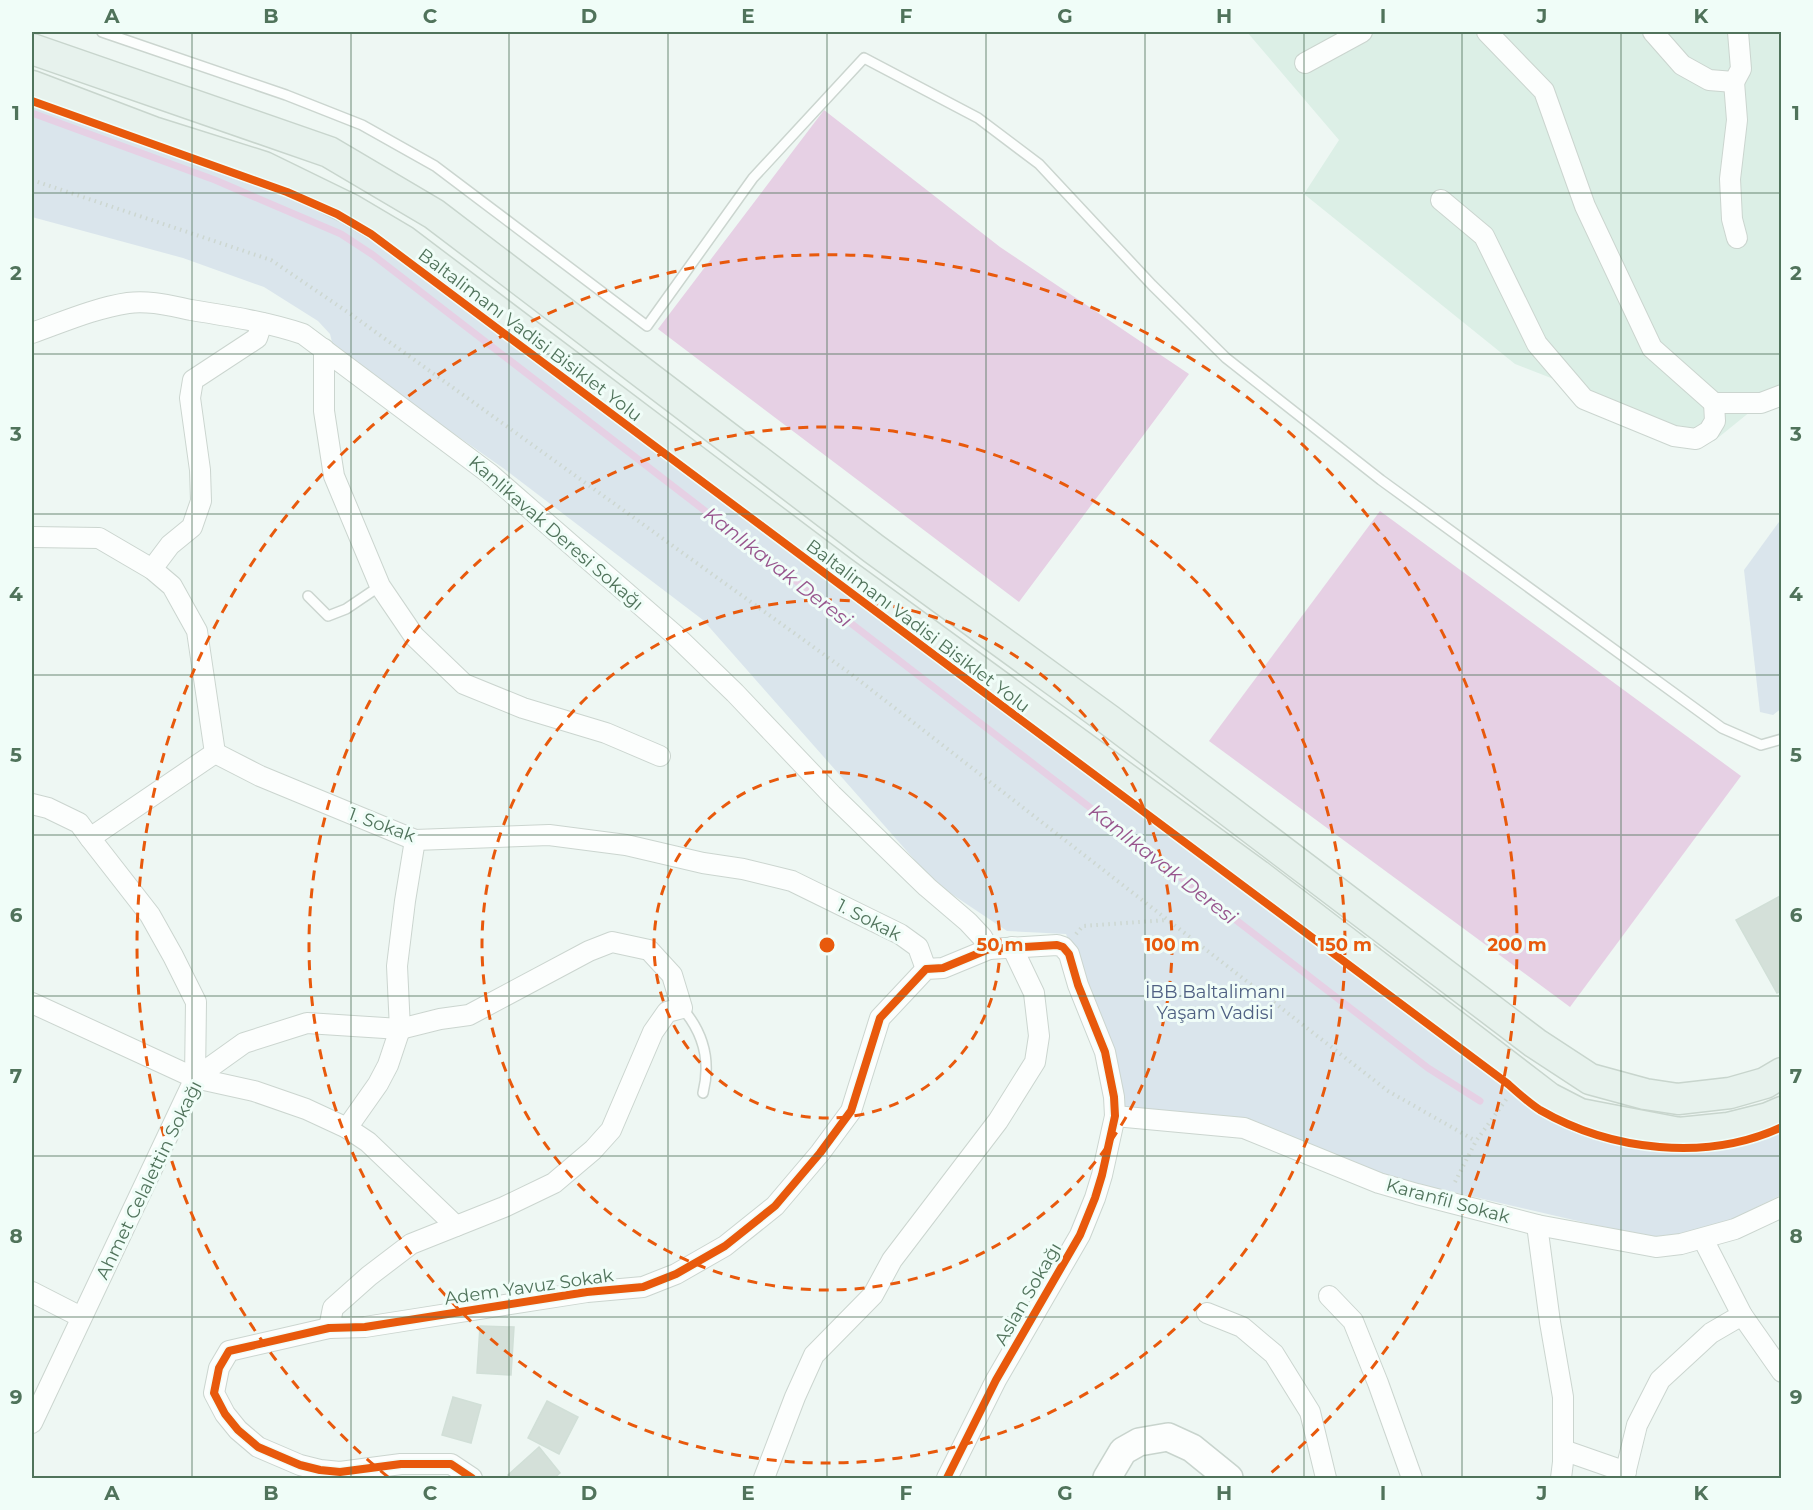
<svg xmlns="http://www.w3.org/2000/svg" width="1813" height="1510" font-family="Montserrat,sans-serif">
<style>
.residential{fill:#dcefe6}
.green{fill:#dae5ec}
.water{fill:#e6d0e4}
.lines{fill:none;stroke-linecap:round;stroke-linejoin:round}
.stream{stroke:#e6d0e4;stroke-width:7}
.building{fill:#d4e0d9;stroke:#d1dfd7;stroke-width:1.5}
.lane-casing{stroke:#cbd5cf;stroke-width:12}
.street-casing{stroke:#cbd5cf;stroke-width:22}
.secondary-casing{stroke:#c8d4cd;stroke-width:30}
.primary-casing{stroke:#c8d5cd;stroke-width:33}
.path{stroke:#cdd7d1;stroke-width:4;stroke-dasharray:1.5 4.5;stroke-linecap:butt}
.lane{stroke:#fcfefd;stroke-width:9}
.street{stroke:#fcfefd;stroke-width:20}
.secondary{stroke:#fcfefd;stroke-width:27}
.primary{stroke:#e7f2ed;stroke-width:30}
.cycleway-casing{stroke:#f0fdf8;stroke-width:11}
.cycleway{stroke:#e8590c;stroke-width:8}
.grid{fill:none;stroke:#50735b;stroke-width:1.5;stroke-opacity:0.55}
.ring{fill:none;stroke:#e8590c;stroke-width:3;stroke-dasharray:10 8}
.labels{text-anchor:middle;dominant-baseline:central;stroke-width:6;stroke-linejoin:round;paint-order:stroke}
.street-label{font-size:18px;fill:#50735b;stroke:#f0fdf8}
.park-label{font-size:18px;fill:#4f6083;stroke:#f0fdf8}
.water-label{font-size:20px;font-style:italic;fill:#98568e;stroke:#f0fdf8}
.centre{fill:#e8590c;stroke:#f0fdf8;stroke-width:3}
.ring-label{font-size:18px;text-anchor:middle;font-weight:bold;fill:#e8590c;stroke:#f0fdf8;stroke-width:6;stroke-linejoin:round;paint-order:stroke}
.neatline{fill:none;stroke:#50735b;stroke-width:2}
.grid-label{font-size:20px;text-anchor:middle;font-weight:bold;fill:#50735b}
</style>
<rect width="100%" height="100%" fill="#eef7f3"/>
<path class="residential" d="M 1247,32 L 1781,32 L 1781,395 L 1761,403 L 1714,441 L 1515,364 L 1304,194 L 1339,140 Z"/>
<g class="green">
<path d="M 32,97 L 289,190 L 380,236 L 1566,1119 L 1781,1124 L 1781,1195 L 1715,1228 L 1658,1239 L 1651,1238 L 1393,1178 L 1247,1118 L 1122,1109 L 1116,1063 L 1066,934 L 1007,931 L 935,883 L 703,620 L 503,468 L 334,350 L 330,334 L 318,321 L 264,287 L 183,258 L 32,217 Z"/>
<path d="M 1781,519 L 1782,708 L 1773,715 L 1760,712 L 1744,570 Z"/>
</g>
<g class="water">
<path d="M 824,110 L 1000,247 L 1189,374 L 1019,602 L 658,329 Z"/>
<path d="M 1380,511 L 1741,776 L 1570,1007 L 1209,741 Z"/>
</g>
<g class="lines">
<path class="stream" d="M 32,113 L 215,180 L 341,234 L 373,255 L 1428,1068 L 1480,1101"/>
</g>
<g class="building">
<path d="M 1782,895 L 1782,991 L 1777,993 L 1736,920 Z"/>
<path d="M 480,1326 L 514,1327 L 511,1375 L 477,1373 Z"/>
<path d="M 453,1397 L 481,1405 L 471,1443 L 442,1435 Z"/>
<path d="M 547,1401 L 578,1417 L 559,1454 L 528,1438 Z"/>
<path d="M 539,1447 L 560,1473 L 554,1478 L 511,1478 L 508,1475 Z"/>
</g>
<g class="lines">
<defs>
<g id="lane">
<path d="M 102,32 L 286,95 L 362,125 L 435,166 L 647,326 L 753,178 L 864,58 L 978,118 L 1039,164 L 1152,285 L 1226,358 L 1381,480 L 1722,728 L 1761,745 L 1782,739"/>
<path d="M 308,596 L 328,616 L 346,609 L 380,586"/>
<path d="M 682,1008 C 703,1032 711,1061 703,1093"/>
</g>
<g id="street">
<path d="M 1487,32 L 1544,91 L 1585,206 L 1652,348 L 1714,403 L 1761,403 L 1782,395"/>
<path d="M 1653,32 L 1682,65 L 1709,80 L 1734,82 L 1741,69 L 1738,32"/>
<path d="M 1305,63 L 1362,32"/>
<path d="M 1734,82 L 1737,120 L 1730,179 L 1732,219 L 1737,238"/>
<path d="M 1441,200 L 1484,236 L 1537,344 L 1584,399 L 1674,436 L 1696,439 L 1709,431 L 1715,421 L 1714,403"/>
<path d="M 32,333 C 63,322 95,308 128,303 C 149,300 171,306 191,310 C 229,316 267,322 303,334 L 490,474 L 676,636 L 735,693 L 832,795 L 927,887 L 968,922 L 982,937 L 989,949"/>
<path d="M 324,349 L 324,411 L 334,476 L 380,586 L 414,636 L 464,684 L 523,708 L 606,733 L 660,756"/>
<path d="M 32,537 L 99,538 L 152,569 L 172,586 L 197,631 L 215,753"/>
<path d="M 152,569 L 170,545 L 192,527 L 201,501 L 200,470 L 190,398 L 193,380 L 257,338 L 262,323"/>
<path d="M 215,753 L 260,776 L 415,840 L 549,835 L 626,845 L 703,863 L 743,869 L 792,881 L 900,934 L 918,947 L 926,969"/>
<path d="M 32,804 L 48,808 L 79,823 L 90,838"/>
<path d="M 32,1003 L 195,1078 L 254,1091 L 306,1109 L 347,1128 L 368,1142 L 456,1226"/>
<path d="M 195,1078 L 196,1002 L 173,956 L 150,915 L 90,838 L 215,753"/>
<path d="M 1115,1116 L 1244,1128 L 1379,1183 L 1417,1194 L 1537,1225 L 1656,1247 L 1681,1244 L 1735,1229 L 1782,1207"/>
<path d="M 347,1128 L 378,1084 L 388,1065 L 400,1029 L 397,966 L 405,901 L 415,840"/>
<path d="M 1537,1225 L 1550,1322 L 1563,1397 L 1563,1462 L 1561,1478"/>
<path d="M 32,1292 L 81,1317"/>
<path d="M 1329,1296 L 1353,1321 L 1378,1383 L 1412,1478"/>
<path d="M 1207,1313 L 1242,1327 L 1274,1354 L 1310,1412 L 1326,1478"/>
<path d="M 1742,1315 L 1782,1372"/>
<path d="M 32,1423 L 195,1078 L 244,1043 L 307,1023 L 400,1029 L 440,1019 L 469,1015 L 589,951 L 612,942 L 649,950 L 672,975 L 682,1008 L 667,1012 L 653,1032 L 611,1130 L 593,1150 L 554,1183 L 504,1207 L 411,1244 L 369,1276 L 333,1308 L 329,1328"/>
<path d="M 1563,1450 L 1626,1472"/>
<path d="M 472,1478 L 451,1464 L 401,1464 L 340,1472 L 320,1470 L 300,1465 L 258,1447 L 238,1430 L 225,1414 L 214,1393 L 219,1368 L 229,1351 L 329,1328 L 365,1327 L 587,1292 L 643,1287 L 676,1274 L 725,1246 L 775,1206 L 820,1153 L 851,1111 L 880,1018 L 926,969 L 943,968 L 989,949 L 1057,945 L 1063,947 L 1069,954 L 1078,985 L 1105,1052 L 1114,1097 L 1115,1116 L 1102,1175 L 1095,1198 L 1080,1235 L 996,1380 L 947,1478"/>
<path d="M 764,1478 L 795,1397 L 814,1355 L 873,1295 L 892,1260 L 998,1121 L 1035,1062 L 1039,1036 L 1034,993 L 1012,947"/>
<path d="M 1624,1478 L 1637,1425 L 1660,1380 L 1711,1333 L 1742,1315 L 1703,1239"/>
</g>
<path id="secondary" d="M 1107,1478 L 1123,1451 L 1139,1442 L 1168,1437 L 1192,1448 L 1229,1478"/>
<g id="primary">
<path d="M 32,49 L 329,152 L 434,214 L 874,549 L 1109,720 L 1535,1043 L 1590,1079 L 1645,1094 L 1678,1099 L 1730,1093 L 1765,1083 L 1782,1073"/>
<path d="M 32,86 L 153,132 L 264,167 L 350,209 L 404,241 L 841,571 L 1258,875 L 1549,1098 L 1580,1114 L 1679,1133 L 1728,1128 L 1768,1118 L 1782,1112"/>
</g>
</defs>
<use href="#lane" class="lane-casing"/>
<use href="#street" class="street-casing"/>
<use href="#secondary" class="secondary-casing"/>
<use href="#primary" class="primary-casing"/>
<g class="path">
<path d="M 32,180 L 271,260 L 352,315 L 851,674 L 1388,1091 L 1476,1141"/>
<path d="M 1076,934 L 1083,926 L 1167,920"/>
<path d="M 1455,1182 L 1476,1141 L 1508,1097"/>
</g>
<use href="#lane" class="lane"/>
<use href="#street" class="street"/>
<use href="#secondary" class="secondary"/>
<use href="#primary" class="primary"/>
<defs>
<g id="cycleway">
<path d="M 32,101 L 287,192 L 337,214 L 371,234 L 1508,1084 C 1518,1093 1529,1103 1540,1110 C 1611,1151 1707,1162 1782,1127"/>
<path d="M 472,1478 L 451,1464 L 401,1464 L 340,1472 L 320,1470 L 300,1465 L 258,1447 L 238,1430 L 225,1414 L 214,1393 L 219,1368 L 229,1351 L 329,1328 L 365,1327 L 587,1292 L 643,1287 L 676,1274 L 725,1246 L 775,1206 L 820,1153 L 851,1111 L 880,1018 L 926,969 L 943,968 L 989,949 L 1057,945 L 1063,947 L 1069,954 L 1078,985 L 1105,1052 L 1114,1097 L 1115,1116 L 1102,1175 L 1095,1198 L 1080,1235 L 996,1380 L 947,1478"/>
</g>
</defs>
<use href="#cycleway" class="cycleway-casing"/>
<use href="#cycleway" class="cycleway"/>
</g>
<path class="grid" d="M 192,32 L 192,1478M 351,32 L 351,1478M 509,32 L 509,1478M 668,32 L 668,1478M 827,32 L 827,1478M 986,32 L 986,1478M 1145,32 L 1145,1478M 1304,32 L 1304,1478M 1462,32 L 1462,1478M 1621,32 L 1621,1478M 32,193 L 1782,193M 32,354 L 1782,354M 32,514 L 1782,514M 32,675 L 1782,675M 32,835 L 1782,835M 32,996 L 1782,996M 32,1156 L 1782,1156M 32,1317 L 1782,1317"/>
<g class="ring">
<circle cx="827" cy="945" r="173"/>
<circle cx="827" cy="945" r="345"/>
<circle cx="827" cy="945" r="518"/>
<path d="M388 1477A690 690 0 1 1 1266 1477"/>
</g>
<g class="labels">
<g class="street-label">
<text transform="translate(530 335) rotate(37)">Baltalimanı Vadisi Bisiklet Yolu</text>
<text transform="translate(556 533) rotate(41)">Kanlikavak Deresi Sokağı</text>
<text transform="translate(918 626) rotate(37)">Baltalimanı Vadisi Bisiklet Yolu</text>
<text transform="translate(382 825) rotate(20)">1. Sokak</text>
<text transform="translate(869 920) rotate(27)">1. Sokak</text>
<text transform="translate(149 1180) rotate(-64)">Ahmet Celalettin Sokağı</text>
<text transform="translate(1448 1201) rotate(15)">Karanfil Sokak</text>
<text transform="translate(529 1287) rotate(-8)">Adem Yavuz Sokak</text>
<text transform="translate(1028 1294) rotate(-60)">Aslan Sokağı</text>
</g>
<g class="park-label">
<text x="1215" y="992">İBB Baltalimanı<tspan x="1215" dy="21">Yaşam Vadisi</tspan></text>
</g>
<g class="water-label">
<text transform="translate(778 567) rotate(38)">Kanlıkavak Deresi</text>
<text transform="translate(1163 864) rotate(38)">Kanlıkavak Deresi</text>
</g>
</g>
<circle cx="827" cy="945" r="9" class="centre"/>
<g class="ring-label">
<text x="1000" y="951">50 m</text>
<text x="1172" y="951">100 m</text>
<text x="1345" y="951">150 m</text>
<text x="1517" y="951">200 m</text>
</g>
<rect width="1813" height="1510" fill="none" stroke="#f0fdf8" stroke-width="66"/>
<rect x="33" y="33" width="1747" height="1444" class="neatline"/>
<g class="grid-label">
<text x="112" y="23">A</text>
<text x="271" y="23">B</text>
<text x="430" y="23">C</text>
<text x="589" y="23">D</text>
<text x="748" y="23">E</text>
<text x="906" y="23">F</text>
<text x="1065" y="23">G</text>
<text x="1224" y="23">H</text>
<text x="1383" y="23">I</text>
<text x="1542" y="23">J</text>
<text x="1701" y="23">K</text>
<text x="16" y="120">1</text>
<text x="1796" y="120">1</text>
<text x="16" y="280">2</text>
<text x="1796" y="280">2</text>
<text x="16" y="441">3</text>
<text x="1796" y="441">3</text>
<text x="16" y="601">4</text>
<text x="1796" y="601">4</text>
<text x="16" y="762">5</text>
<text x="1796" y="762">5</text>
<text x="16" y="922">6</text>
<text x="1796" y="922">6</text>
<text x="16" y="1083">7</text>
<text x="1796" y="1083">7</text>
<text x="16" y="1243">8</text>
<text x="1796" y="1243">8</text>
<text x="16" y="1404">9</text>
<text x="1796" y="1404">9</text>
<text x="112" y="1500">A</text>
<text x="271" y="1500">B</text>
<text x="430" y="1500">C</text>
<text x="589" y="1500">D</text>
<text x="748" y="1500">E</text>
<text x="906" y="1500">F</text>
<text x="1065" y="1500">G</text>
<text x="1224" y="1500">H</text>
<text x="1383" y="1500">I</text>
<text x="1542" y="1500">J</text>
<text x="1701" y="1500">K</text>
</g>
</svg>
